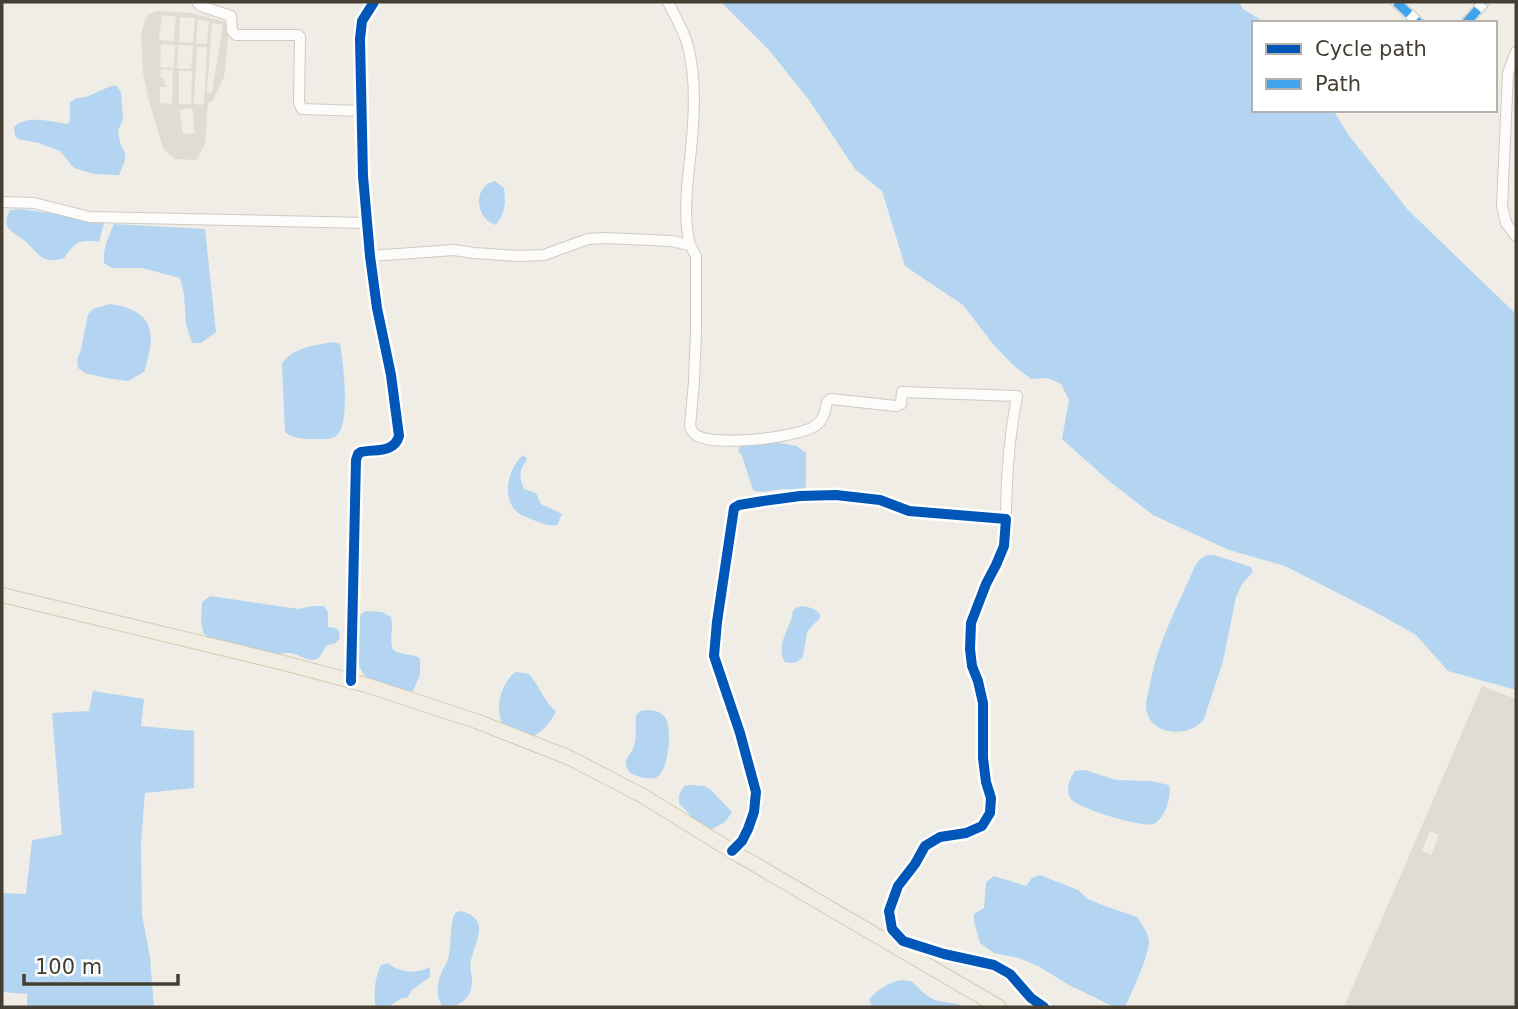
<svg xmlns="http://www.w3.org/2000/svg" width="1518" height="1009" font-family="'DejaVu Sans',sans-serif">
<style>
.industrial{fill:#e0dcd4;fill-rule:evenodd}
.water{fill:#b3d5f1}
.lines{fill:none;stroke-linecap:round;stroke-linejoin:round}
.minor-casing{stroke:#cecbc4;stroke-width:12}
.major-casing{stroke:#d4cbb2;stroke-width:16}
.minor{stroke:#fdfcfb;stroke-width:10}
.major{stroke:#f1ede2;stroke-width:14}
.quiet{stroke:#3fa4eb;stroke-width:9;stroke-dasharray:18 9;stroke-linecap:butt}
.cycleway-casing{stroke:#fff;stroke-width:15}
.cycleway{stroke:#0057b8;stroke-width:10}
</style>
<rect width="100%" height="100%" fill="#f0ede6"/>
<g class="industrial">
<path d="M 156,11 L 191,13 L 225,22 L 229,32 L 224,77 L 213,100 L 208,103 L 205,144 L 196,160 L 174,159 L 163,148 L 149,101 L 143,73 L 141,34 L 145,21 L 149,14 ZM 162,15 L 176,16 L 174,41 L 159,40 ZM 180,17 L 195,18 L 193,43 L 179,42 ZM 198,20 L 209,21 L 207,44 L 196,43 ZM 212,23 L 223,25 L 212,93 L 207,92 ZM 161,44 L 175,45 L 174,68 L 160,67 ZM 178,45 L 193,46 L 191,69 L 177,68 ZM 197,47 L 207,47 L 204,105 L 194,104 ZM 161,69 L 173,70 L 172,104 L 160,103 L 160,87 L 166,87 L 163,77 L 160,77 ZM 179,71 L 192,71 L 191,104 L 179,104 ZM 192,108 L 195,133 L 183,134 L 180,110 Z"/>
<path d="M 1482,686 L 1516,699 L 1516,1007 L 1344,1007 ZM 1430,831 L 1439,835 L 1431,855 L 1422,851 Z"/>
</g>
<g class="water">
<path d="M 721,2 L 1239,2 L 1243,9 L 1266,23 L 1254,23 L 1254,110 L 1333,110 L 1350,137 L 1408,210 L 1516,314 L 1516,690 L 1448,671 L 1416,635 L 1375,612 L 1285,566 L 1229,550 L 1153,515 L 1109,481 L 1062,439 L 1069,400 L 1061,384 L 1048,378 L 1031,379 L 1012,364 L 993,344 L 963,305 L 905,266 L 882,191 L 855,169 L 809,100 L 769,50 Z"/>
<path d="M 111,86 L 117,86 L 121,93 L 123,120 L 118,130 L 120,143 L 125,153 L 125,160 L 119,175 L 94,174 L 74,168 L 60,151 L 39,143 L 18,139 L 15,136 L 14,127 C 27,114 52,122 68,124 L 70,119 L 70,102 L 77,98 L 86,97 Z"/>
<path d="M 495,181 L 504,188 C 506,203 505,213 496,225 C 475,219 472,186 495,181 Z"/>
<path d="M 21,209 L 102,221 L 104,223 L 99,242 C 78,239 76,242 64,258 C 41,265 39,253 25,241 C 12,231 0,229 10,210 Z"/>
<path d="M 114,224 L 205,229 L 216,332 L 201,343 L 192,343 L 186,324 L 184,294 L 180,278 L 142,268 L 112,268 L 104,263 C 103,248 108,238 114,224 Z"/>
<path d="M 110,304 C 154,310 157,333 144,372 L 128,381 L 106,378 L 85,373 L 78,368 L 77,359 L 81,350 L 88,314 L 93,309 Z"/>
<path d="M 334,342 L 340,344 C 343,361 351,424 337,435 C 332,440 323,439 316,439 C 305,439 293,439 285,432 L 282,363 C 294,347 316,345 334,342 Z"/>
<path d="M 769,441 L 797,446 L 806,453 L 806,486 L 803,492 C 796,492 791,489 784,489 C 772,489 764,495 753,490 L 742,456 L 738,451 L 740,445 Z"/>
<path d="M 523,455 L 527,458 C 525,466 527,459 523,466 C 518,474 521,481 524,489 L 536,493 L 541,504 L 562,514 L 557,525 C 549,526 543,524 536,521 C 529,518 521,516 516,511 C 501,496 509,467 523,455 Z"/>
<path d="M 1207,555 L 1214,555 L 1251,567 L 1253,572 L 1242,584 L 1236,597 L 1223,661 L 1204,719 C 1189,739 1147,736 1146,706 C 1146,699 1149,691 1150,684 C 1158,642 1178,605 1195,566 L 1200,559 Z"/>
<path d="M 210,596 L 299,609 L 311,606 L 324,606 L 328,612 L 328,627 L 336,628 L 339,632 L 340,639 L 334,644 C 320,644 325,658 314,660 C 306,661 297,653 288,653 C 279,653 270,655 260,653 C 243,650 218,644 204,634 L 201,623 L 202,602 Z"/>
<path d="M 803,606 C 809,607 816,609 820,614 L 820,618 L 809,629 L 807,633 L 803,656 C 799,663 793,664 785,662 C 776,647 787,632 792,617 C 792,615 792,613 793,611 C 795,607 798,607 803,606 Z"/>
<path d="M 366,611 L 382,612 L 391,617 C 394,629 389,639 393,650 C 402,656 411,653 420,658 L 420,675 L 413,691 L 407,693 C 396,689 382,685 371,680 C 350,668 356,633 361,614 Z"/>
<path d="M 516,672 L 529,674 C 540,686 543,701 556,711 C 551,723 541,733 529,739 C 522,736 512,734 507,729 C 492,716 500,682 516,672 Z"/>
<path d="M 93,691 L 144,699 L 141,726 L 194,731 L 194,788 L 145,793 L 141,843 L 142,914 L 150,958 L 154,1007 L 27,1007 L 27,994 L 2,992 L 2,893 L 26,894 L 32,840 L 62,835 L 52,713 L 89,711 Z"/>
<path d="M 647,710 C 652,710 659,711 663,715 C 674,724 669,770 657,777 C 649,781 637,776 630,773 C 620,759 630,758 634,746 C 637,737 635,725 636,715 L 640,711 Z"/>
<path d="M 1085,770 L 1116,780 L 1150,781 L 1169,785 C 1172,797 1165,819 1153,824 C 1142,828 1082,809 1073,801 C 1064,793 1069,779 1075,771 Z"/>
<path d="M 691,785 L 704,786 L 710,789 L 732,812 L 725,822 L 710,830 L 694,824 L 689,814 L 679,803 L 679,795 L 684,786 Z"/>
<path d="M 1040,875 L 1078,890 L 1088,899 L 1102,905 L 1137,917 C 1141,924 1149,933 1149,942 C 1149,955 1132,992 1126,1005 L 1118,1007 L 1110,1005 L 1069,985 L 1038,966 L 1019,958 L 994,953 L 980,943 L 974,922 L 974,914 L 984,908 L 986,882 L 994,876 L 1026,886 L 1032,878 Z"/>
<path d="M 461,911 C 491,919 476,940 471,960 C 469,967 472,974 472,981 C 472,998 460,1007 444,1007 C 435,999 437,983 442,971 C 443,968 446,965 447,962 C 453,946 448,928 455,913 Z"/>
<path d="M 388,963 C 397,972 417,975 429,967 L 430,969 L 430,977 L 412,990 L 407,998 L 402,998 L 388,1007 L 376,1007 C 373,995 375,976 381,965 Z"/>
<path d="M 901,980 L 911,981 C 919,988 925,996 935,1000 C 945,1003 956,1002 965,1007 L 872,1007 L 869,1000 C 876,990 890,982 901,980 Z"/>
</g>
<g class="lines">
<defs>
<g id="minor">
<path d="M 197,2 L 201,6 L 231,16 L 232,31 L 236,35 L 298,35 L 300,37 L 299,103 L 302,109 L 362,111"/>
<path d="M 668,2 C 675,16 684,31 688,46 C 697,83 694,122 690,159 C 687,187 683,217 690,245"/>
<path d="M 1396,2 L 1419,23"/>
<path d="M 1466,23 L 1484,2"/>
<path d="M 1516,52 L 1508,73 L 1502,206 L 1506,223 L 1516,236"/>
<path d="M 2,202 L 34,203 L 90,217 L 367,223"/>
<path d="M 370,256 L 454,250 L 474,253 L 519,256 L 544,255 L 588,239 L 606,238 L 671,241 L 690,245 L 696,256 L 696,330 L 694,381 L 690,426 C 692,431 691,431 696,435 C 715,447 796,438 815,426 C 824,420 825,411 827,402 L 831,399 L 896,406 L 901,404 L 902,392 L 1017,396 C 1009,438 1006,477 1006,519"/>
<path d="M 351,681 L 356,460 L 358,454 L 361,452 C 376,449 394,453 399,436 L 391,375 L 377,308 L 370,256 L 363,176 L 360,39 L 362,21 L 374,2"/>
<path d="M 732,851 L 742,841 L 748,829 L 754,812 L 756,792 L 740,733 L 714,656 L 717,622 L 734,508 L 739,505 L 763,501 L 800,496 L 836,495 L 880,500 L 909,511 L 1006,519 L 1004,546 L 996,565 L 986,584 L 971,623 L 970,649 L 972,666 L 978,681 L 983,703 L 983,758 L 986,782 L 991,798 L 990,813 L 982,826 L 966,833 L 940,837 L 925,846 L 915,864 L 898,886 L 889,911 L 892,929 L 903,941 L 944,954 L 994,965 L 1010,974 L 1031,998 L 1044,1007"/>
</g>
<path id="major" d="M 2,595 L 288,664 L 366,685 L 476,721 L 570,758 L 643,796 L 732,851 L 999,1007"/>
</defs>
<use href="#minor" class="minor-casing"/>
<use href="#major" class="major-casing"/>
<use href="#minor" class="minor"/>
<use href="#major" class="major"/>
<g class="quiet">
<path d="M 1396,2 L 1419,23"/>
<path d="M 1466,23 L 1484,2"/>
</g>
<defs>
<g id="cycleway">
<path d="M 351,681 L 356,460 L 358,454 L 361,452 C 376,449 394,453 399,436 L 391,375 L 377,308 L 370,256 L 363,176 L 360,39 L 362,21 L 374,2"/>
<path d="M 732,851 L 742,841 L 748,829 L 754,812 L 756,792 L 740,733 L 714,656 L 717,622 L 734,508 L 739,505 L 763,501 L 800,496 L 836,495 L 880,500 L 909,511 L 1006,519 L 1004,546 L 996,565 L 986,584 L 971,623 L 970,649 L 972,666 L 978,681 L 983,703 L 983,758 L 986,782 L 991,798 L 990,813 L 982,826 L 966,833 L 940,837 L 925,846 L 915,864 L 898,886 L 889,911 L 892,929 L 903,941 L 944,954 L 994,965 L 1010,974 L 1031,998 L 1044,1007"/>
</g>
</defs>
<use href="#cycleway" class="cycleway-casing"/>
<use href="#cycleway" class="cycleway"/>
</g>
<rect width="1518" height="1009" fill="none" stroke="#453f33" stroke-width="7"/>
<rect x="1252" y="21" width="245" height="91" fill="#ffffff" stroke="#b5b2ad" stroke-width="2"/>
<rect x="1266" y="44" width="35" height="10" fill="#0057b8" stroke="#b5b2ad" stroke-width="2"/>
<text x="1315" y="56" font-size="21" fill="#453f33">Cycle path</text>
<rect x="1266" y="79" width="35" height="10" fill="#3fa4eb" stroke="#b5b2ad" stroke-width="2"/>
<text x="1315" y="91" font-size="21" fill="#453f33">Path</text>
<path d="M24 974v10h154v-10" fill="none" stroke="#453f33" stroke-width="3.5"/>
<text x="35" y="974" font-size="21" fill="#453f33" stroke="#ffffff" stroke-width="5" paint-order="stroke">100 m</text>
</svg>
